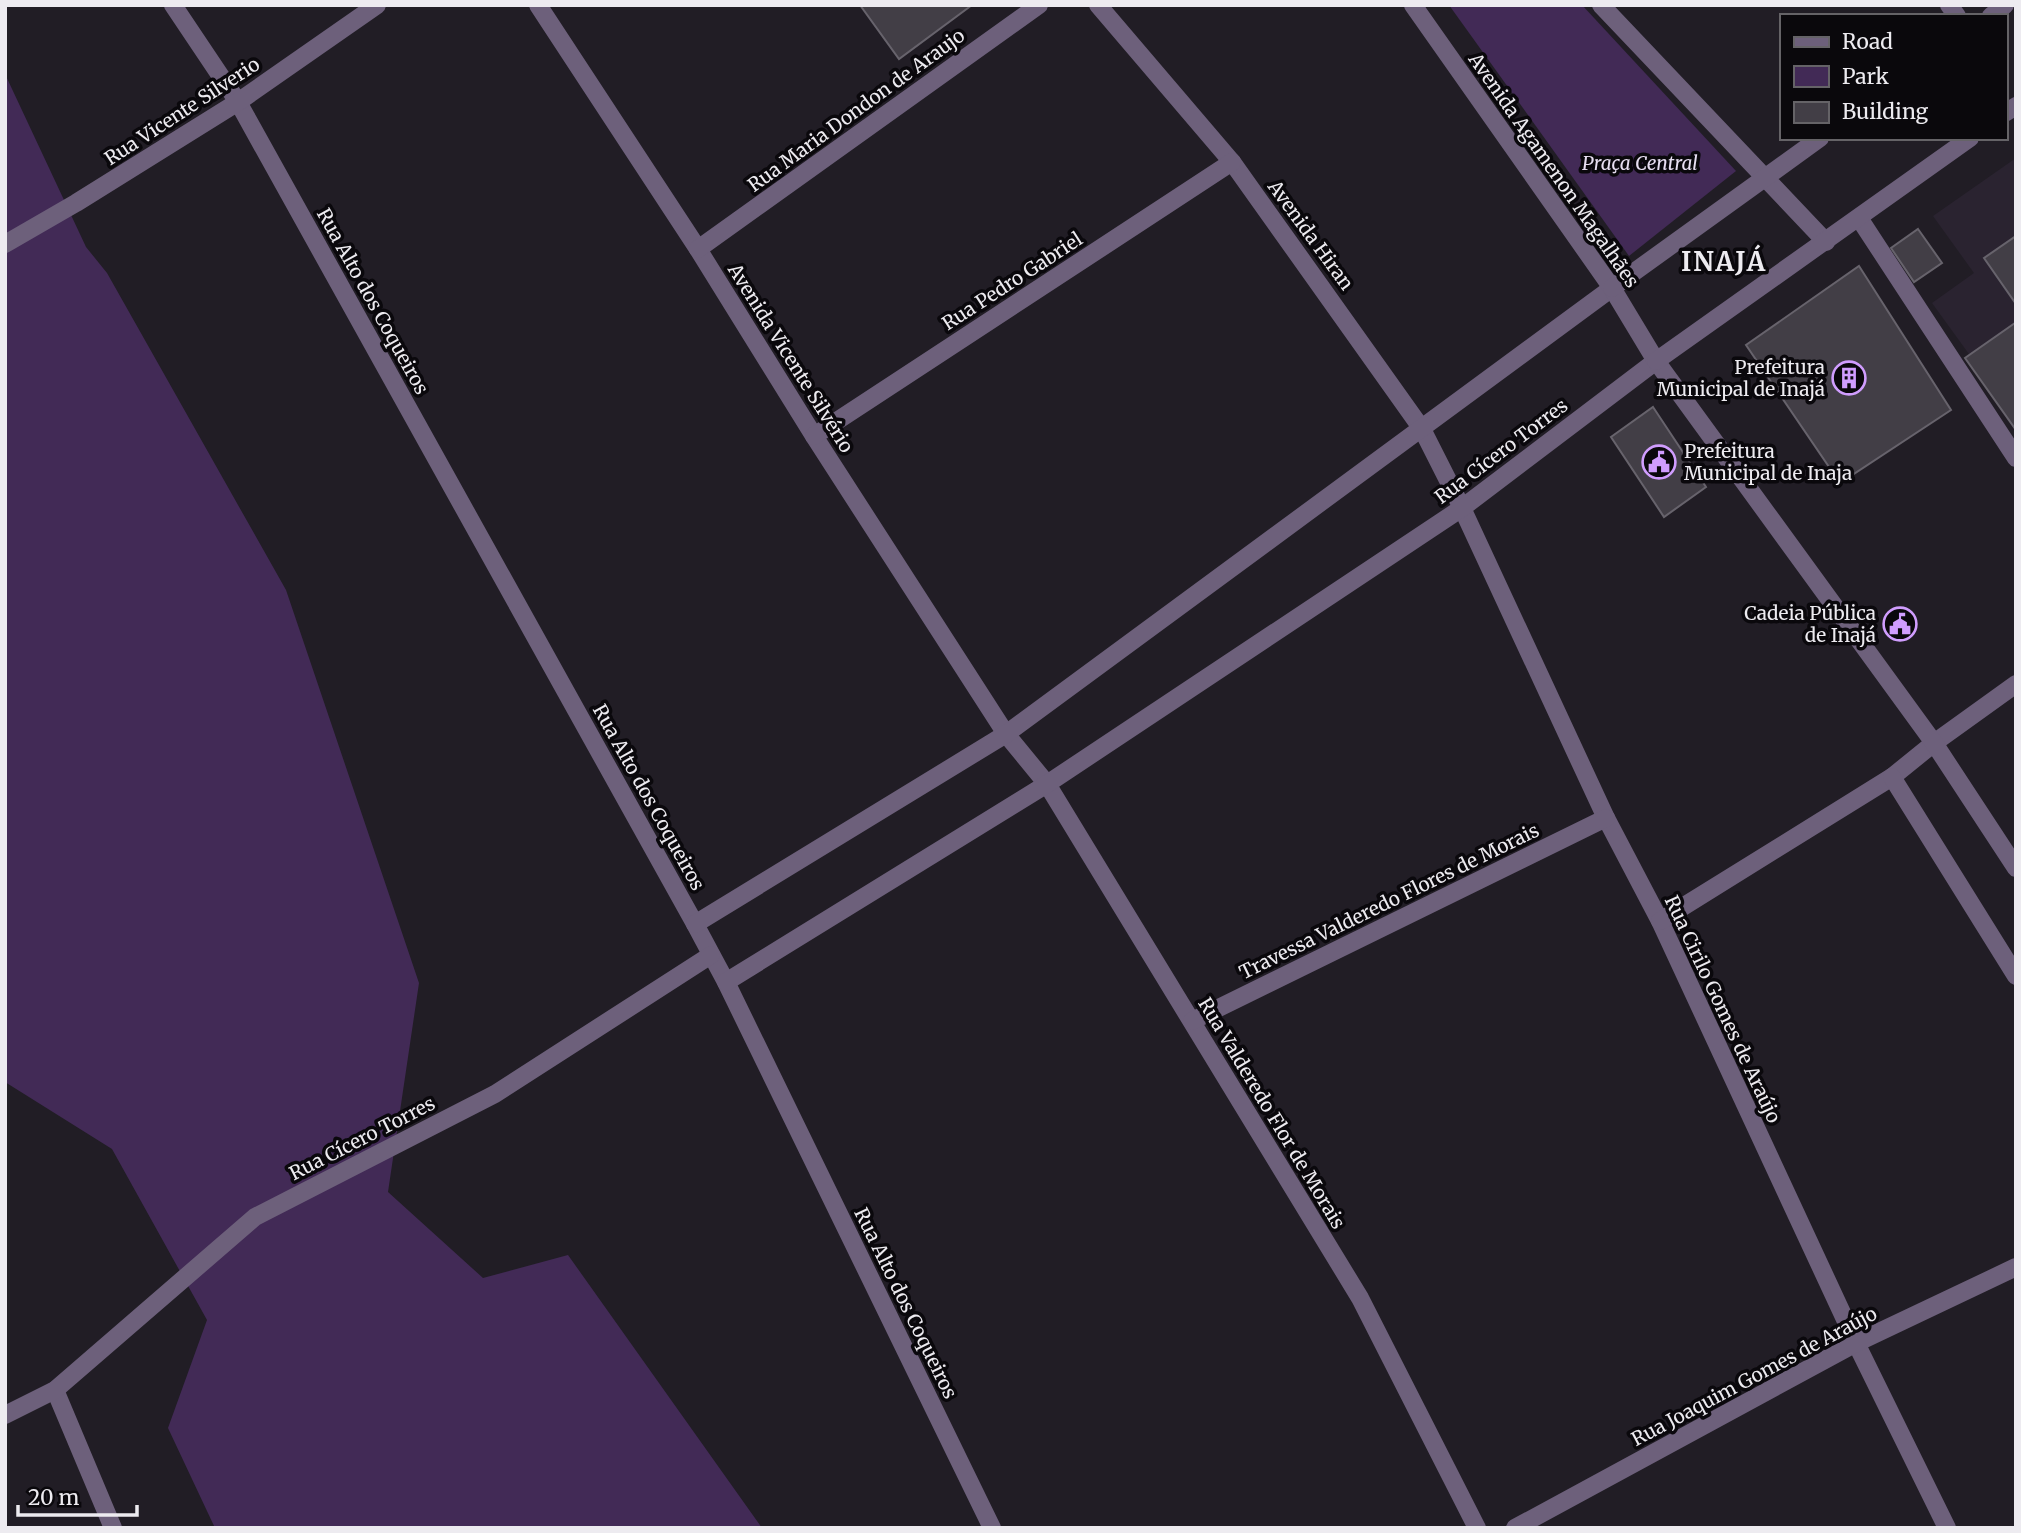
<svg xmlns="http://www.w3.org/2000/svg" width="2021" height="1533" font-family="Merriweather,serif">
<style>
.built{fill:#2a2330}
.green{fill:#422a56}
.building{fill:#423e46;stroke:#67636c;stroke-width:2}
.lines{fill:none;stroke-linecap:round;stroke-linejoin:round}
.minor{stroke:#6d607b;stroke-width:18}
.tertiary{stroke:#6d607b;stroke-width:18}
.labels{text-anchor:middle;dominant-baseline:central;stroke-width:7;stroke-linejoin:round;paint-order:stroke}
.street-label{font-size:19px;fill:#edebf0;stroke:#0a080c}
.park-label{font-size:19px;font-style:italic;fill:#e8dff2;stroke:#0a080c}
.poi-label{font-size:19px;fill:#edebf0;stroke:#0a080c;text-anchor:end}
.district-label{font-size:26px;font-weight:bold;letter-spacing:2px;fill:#edebf0;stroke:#0a080c}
</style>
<rect width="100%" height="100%" fill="#211d25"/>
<path class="built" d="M 2016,158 L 2016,419 L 1932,303 L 1974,273 L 1933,216 Z"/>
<g class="green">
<path d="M 1449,5 L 1582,5 L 1736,171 L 1629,256 Z"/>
<path d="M 5,74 L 86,247 L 107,273 L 286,590 L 419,983 L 388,1192 L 483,1278 L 568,1255 L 762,1528 L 215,1528 L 168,1428 L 207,1320 L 112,1149 L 5,1082 Z"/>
</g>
<g class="building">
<path d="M 860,5 L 972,5 L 899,59 Z"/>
<path d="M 1918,229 L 1942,263 L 1914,282 L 1891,248 Z"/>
<path d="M 2016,236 L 2016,304 L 1984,258 Z"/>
<path d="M 1859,266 L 1951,410 L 1840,483 L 1746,345 Z"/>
<path d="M 2015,323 L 2016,323 L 2016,430 L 1965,358 Z"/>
<path d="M 1653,407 L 1706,487 L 1664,517 L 1611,437 Z"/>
</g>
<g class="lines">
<g class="minor">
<path d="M 173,5 L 238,102 L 695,924 L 726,982 L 992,1528"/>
<path d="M 538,5 L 698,249 L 814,436 L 1006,734 L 1047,784 L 1360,1298 L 1477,1528"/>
<path d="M 1098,5 L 1232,162 L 1422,429 L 1462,508 L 1606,818 L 1660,921 L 1856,1343 L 1947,1528"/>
<path d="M 1949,5 L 1957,16"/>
<path d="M 1859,218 L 2016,458"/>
<path d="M 5,244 L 76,203 L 238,102 L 377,5"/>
<path d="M 698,249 L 1039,5"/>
<path d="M 814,436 L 1232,162"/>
<path d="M 1660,921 L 1892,777 L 1934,743 L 2016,684"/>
<path d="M 695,924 L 1006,734 L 1612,288"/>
<path d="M 726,982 L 1047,784 L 1462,508 L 1656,361"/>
<path d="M 1192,1021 L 1606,818"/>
<path d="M 55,1390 L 113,1528"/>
<path d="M 5,1415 L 55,1390 L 255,1217 L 495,1094 L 711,955"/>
<path d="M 1515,1528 L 1856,1343 L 2016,1267"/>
</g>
<g class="tertiary">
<path d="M 1413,5 L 1612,288 L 1656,361 L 1934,743 L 2016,868"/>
<path d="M 1601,5 L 1826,242"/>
<path d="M 1991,16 L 2005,5"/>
<path d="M 2005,113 L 2016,106"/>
<path d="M 1612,288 L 1820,138"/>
<path d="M 1656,361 L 1970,138"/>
<path d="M 1892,777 L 2016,976"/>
</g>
</g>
<defs>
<symbol id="building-ring" viewBox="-11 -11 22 22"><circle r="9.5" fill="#0a080c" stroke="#d09dfe" stroke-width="1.5"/><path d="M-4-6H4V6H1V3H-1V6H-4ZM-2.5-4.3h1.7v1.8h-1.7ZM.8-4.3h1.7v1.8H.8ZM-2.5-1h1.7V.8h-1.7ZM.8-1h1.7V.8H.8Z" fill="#d09dfe"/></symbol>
<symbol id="civic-ring" viewBox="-11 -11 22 22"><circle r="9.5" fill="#0a080c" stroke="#d09dfe" stroke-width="1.5"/><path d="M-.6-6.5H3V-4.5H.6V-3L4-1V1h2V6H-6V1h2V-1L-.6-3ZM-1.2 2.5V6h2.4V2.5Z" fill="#d09dfe"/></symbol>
</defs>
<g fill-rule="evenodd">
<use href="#building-ring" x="1830" y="359" width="38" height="38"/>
<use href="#civic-ring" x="1640" y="443" width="38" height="38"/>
<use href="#civic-ring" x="1881" y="605" width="38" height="38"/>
</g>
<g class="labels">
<g class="street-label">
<text transform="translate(856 110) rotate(-36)">Rua Maria Dondon de Araujo</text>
<text transform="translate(182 111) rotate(-33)">Rua Vicente Silverio</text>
<text transform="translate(1554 170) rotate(55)">Avenida Agamenon Magalhães</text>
<text transform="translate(1311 235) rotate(54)">Avenida Hiran</text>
<text transform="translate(1012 281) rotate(-33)">Rua Pedro Gabriel</text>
<text transform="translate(373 301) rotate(61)">Rua Alto dos Coqueiros</text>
<text transform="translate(791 358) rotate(58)">Avenida Vicente Silvério</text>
<text transform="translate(1501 451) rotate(-37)">Rua Cícero Torres</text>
<text transform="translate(649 797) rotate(61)">Rua Alto dos Coqueiros</text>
<text transform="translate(1389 901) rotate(-26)">Travessa Valderedo Flores de Morais</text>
<text transform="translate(1723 1009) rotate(65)">Rua Cirilo Gomes de Araújo</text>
<text transform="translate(1272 1113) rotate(59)">Rua Valderedo Flor de Morais</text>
<text transform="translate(362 1138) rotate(-27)">Rua Cícero Torres</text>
<text transform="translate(906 1303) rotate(64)">Rua Alto dos Coqueiros</text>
<text transform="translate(1754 1376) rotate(-28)">Rua Joaquim Gomes de Araújo</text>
</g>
<g class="park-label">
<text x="1640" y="163">Praça Central</text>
</g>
<g class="poi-label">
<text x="1825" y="367">Prefeitura<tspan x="1825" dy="22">Municipal de Inajá</tspan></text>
<text x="1684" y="451" text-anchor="start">Prefeitura<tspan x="1684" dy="22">Municipal de Inaja</tspan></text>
<text x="1876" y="613">Cadeia Pública<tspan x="1876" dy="22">de Inajá</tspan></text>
</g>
<g class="district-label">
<text x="1724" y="261">INAJÁ</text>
</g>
</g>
<rect width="2021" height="1533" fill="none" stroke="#edebf0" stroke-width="14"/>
<rect x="1780" y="14" width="228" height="126" fill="#0a080c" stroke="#656367" stroke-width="2"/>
<rect x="1794" y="37" width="35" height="10" fill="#6d607b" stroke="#656367" stroke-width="2"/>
<text x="1842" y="49" font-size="21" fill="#edebf0">Road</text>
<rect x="1794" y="66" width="35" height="21" fill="#422a56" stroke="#656367" stroke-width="2"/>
<text x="1842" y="84" font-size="21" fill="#edebf0">Park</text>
<rect x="1794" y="102" width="35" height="21" fill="#423e46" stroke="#656367" stroke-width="2"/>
<text x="1842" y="119" font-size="21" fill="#edebf0">Building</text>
<path d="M18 1505v10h119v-10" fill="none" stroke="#edebf0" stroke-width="3.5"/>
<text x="28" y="1505" font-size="21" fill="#edebf0" stroke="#0a080c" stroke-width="5" paint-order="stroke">20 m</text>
</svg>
